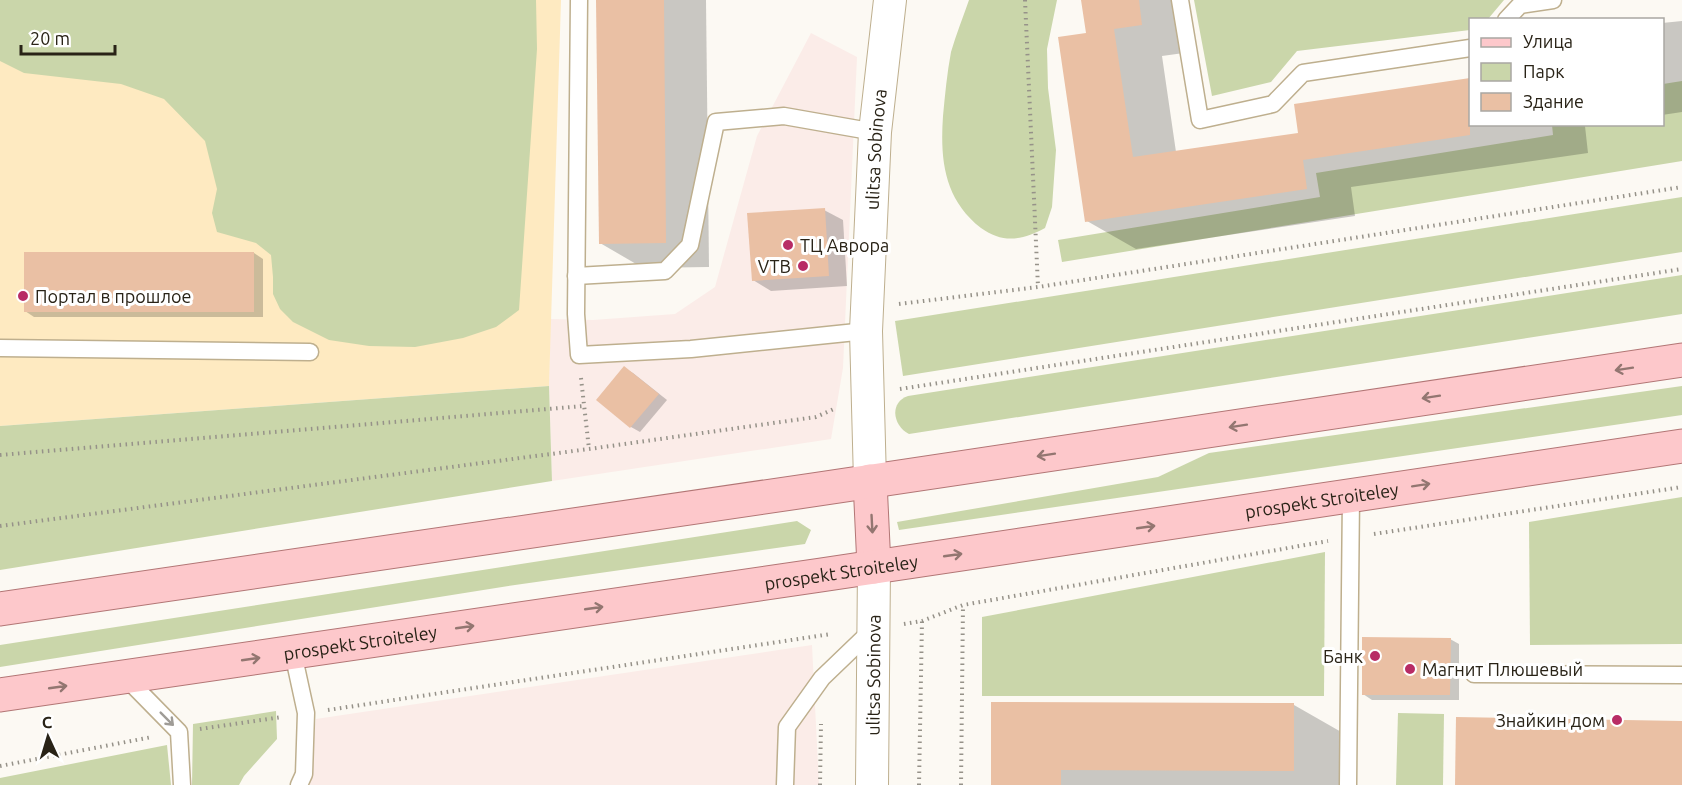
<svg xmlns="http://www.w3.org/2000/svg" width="1682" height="785" font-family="Ubuntu,sans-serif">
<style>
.commercial{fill:#fbece8}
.built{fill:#feeac1}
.green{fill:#cad6aa}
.shadow{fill:#0003}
.building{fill:#eac0a4}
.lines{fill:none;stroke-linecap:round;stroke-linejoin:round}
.service-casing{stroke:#beaf8e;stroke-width:19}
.minor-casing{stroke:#beaf8e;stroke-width:34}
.primary-casing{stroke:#b27675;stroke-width:35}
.path{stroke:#969289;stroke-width:4;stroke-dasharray:1.5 4.5;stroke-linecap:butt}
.service{stroke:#fff;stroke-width:16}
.minor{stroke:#fff;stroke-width:32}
.primary{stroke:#fdc8cb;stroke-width:33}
.oneway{stroke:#937671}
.oneway2{stroke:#9f9c97}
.poi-dot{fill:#b82c65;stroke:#fff;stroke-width:2}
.labels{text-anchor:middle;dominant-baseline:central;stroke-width:6;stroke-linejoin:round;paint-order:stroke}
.street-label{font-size:18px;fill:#292317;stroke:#fff}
.poi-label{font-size:18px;fill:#292317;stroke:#fff;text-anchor:start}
</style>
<rect width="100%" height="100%" fill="#fcf9f3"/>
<g class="commercial">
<path d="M 811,33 L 857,57 L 843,368 L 831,439 L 552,481 L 549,386 L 550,319 L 593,320 L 675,314 L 715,287 L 757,136 Z"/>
<path d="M 812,645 L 819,785 L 308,785 L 316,719 Z"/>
</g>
<path class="built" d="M 0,0 L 561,0 L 549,386 L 0,426 Z"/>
<g class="green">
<path d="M 0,0 L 536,0 L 537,49 L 519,310 L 496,327 L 463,338 L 415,347 L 369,346 L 329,340 L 293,322 L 280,309 L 273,294 L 273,277 L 271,255 L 256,243 L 217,232 L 212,213 L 217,189 L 205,141 L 164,99 L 121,84 L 24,73 L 0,61 Z"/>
<path d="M 969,0 L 1057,0 L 1047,49 L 1048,88 L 1056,150 L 1052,207 L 1045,228 C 1023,240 1003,244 981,228 C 944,199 940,160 943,116 C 945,95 947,73 951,52 C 956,35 963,17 969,0 Z"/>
<path d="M 1194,0 L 1504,0 L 1488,19 L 1470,20 L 1470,30 L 1297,51 L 1271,82 L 1212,96 Z"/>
<path d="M 1682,81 L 1682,161 L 1062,262 L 1058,240 L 1320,197 L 1316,173 L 1553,135 L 1552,125 L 1662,124 L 1663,84 Z"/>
<path d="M 1682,197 L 1682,252 L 903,376 L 895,321 Z"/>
<path d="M 1682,275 L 1682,314 L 909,434 C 894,427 888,403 908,396 Z"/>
<path d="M 549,386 L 552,481 L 0,570 L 0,426 Z"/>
<path d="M 1682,386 L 1682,415 L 899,530 L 897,522 L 1158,477 L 1209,453 Z"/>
<path d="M 1682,497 L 1682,644 L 1530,645 L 1529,522 Z"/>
<path d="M 797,521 L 811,530 L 805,544 L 515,585 L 0,667 L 0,645 Z"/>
<path d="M 1325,552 L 1324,696 L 982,696 L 982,617 Z"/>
<path d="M 276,711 L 277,739 L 244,776 L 239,785 L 192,785 L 193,724 Z"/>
<path d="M 1398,713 L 1444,714 L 1443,785 L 1396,785 Z"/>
<path d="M 167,745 L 171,785 L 0,785 L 0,778 Z"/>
</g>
<g class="shadow">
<path d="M 598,0 L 706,0 L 709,267 L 643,268 L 600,243 Z"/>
<path d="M 1083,0 L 1183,0 L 1191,52 L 1162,56 L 1176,152 L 1300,134 L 1296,105 L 1470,79 L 1470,124 L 1596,124 L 1585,126 L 1588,153 L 1351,187 L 1355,216 L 1136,249 L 1087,221 L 1088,34 Z"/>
<path d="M 1682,21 L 1682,112 L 1662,115 L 1662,23 Z"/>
<path d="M 824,210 L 843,220 L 847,286 L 771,291 L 753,280 Z"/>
<path d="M 254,253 L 263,259 L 263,317 L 34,317 L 25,311 Z"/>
<path d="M 624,368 L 633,373 L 667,400 L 640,432 L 631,427 L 598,400 Z"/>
<path d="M 1450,639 L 1459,644 L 1459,700 L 1372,700 L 1363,694 Z"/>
<path d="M 993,703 L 1294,705 L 1343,733 L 1343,785 L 992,785 Z"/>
</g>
<g class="building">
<path d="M 596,0 L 664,0 L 666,243 L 599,244 Z"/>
<path d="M 1081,0 L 1139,0 L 1142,25 L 1114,29 L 1133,157 L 1298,133 L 1294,104 L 1470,78 L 1470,135 L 1303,160 L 1307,189 L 1085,222 L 1058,37 L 1086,33 Z"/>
<path d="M 825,208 L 829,276 L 752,281 L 747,213 Z"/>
<rect x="24" y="252" width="230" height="60"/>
<path d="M 624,366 L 659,394 L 630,428 L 596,400 Z"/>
<path d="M 1362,637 L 1451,638 L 1450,695 L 1362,695 Z"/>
<path d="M 991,702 L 1294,703 L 1294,771 L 1061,770 L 1061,785 L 991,785 Z"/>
<path d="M 1456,717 L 1682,721 L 1682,785 L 1455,785 Z"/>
</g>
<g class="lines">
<defs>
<g id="service">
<path d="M 579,0 L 576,314 L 579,355 L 691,349 L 866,331"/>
<path d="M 1180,0 L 1200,120 L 1273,104 L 1303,73 L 1470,48"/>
<path d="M 1506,20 L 1520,5 L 1553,0"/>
<path d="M 576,276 L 665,271 L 690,245 L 716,122 L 784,116 L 875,132"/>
<path d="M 0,348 L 310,352"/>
<path d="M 293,653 L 306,713 L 304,774 L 299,785"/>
<path d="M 1474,674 L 1682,675"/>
<path d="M 126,678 L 179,732 L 182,785"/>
<path d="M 785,785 L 787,727 L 822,678 L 873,629"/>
<path d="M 1348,785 L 1351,496"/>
</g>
<g id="minor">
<path id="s1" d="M 870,481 L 866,331 L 875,132 L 890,0"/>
<path id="s2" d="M 872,785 L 874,567"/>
</g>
<g id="primary">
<path d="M 870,481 L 874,567"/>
<path d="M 0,609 L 819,489 L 1682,360"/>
<path id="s3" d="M 0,695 L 821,575 L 1682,446"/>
</g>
</defs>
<use href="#service" class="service-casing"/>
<use href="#minor" class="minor-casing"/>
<use href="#primary" class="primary-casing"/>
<g class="path">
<path d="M 1025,0 L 1038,287"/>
<path d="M 899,304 L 1038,287 L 1682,187"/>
<path d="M 581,378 L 589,449"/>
<path d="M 900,389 L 1682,269"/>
<path d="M 0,455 L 584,406"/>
<path d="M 0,526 L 589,449 L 816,417 L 836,408"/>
<path d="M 1374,534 L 1682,487"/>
<path d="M 904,624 L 922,621 L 963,605 L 1328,541"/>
<path d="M 328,710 L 831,634"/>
<path d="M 200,729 L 282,717"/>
<path d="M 0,766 L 152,737"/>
<path d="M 820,785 L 821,724"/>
<path d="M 919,785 L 922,621"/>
<path d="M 961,785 L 963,605"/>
</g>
<use href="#service" class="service"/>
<use href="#minor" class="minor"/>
<use href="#primary" class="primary"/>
</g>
<defs><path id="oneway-shaft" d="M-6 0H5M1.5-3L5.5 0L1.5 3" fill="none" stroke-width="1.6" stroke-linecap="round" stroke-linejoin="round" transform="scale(1.5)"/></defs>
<g class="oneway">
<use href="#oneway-shaft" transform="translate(1624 369) rotate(171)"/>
<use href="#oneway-shaft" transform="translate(1431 397) rotate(171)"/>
<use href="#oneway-shaft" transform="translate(1238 426) rotate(171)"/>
<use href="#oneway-shaft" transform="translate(1046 455) rotate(171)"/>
<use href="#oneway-shaft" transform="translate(1421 485) rotate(-9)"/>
<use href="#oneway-shaft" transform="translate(872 524) rotate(87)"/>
<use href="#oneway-shaft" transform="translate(1146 527) rotate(-8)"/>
<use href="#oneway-shaft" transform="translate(953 555) rotate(-8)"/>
<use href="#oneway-shaft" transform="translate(594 608) rotate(-8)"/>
<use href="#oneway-shaft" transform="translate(465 627) rotate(-8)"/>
<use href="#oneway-shaft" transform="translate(251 659) rotate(-8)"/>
<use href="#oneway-shaft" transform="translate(58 687) rotate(-8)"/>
</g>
<use class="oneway2" href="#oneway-shaft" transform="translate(167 719) rotate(45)"/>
<g class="poi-dot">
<circle cx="788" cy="245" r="6"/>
<circle cx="803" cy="266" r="6"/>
<circle cx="23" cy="296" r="6"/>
<circle cx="1375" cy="656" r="6"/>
<circle cx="1410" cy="669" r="6"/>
<circle cx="1617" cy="720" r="6"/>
</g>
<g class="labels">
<g class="street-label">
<text stroke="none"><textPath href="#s1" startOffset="332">ulitsa Sobinova</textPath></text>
<text stroke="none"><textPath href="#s3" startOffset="1336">prospekt Stroiteley</textPath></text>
<text stroke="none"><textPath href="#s3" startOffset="850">prospekt Stroiteley</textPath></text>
<text stroke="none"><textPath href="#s3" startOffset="364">prospekt Stroiteley</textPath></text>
<text stroke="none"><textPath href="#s2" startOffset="110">ulitsa Sobinova</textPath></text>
</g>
<g class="poi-label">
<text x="800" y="245">ТЦ Аврора</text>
<text x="791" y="266" text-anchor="end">VTB</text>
<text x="35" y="296">Портал в прошлое</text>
<text x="1363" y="656" text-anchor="end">Банк</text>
<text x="1422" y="669">Магнит Плюшевый</text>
<text x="1605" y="720" text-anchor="end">Знайкин дом</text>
</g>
</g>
<rect x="1469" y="18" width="195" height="108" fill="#ffffff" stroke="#a9a7a2" stroke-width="1.5"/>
<rect x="1481" y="38" width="30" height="9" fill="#fdc8cb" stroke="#a9a7a2" stroke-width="1.5"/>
<text x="1523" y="48" font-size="18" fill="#292317">Улица</text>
<rect x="1481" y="63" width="30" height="18" fill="#cad6aa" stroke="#a9a7a2" stroke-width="1.5"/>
<text x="1523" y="78" font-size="18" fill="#292317">Парк</text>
<rect x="1481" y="93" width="30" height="18" fill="#eac0a4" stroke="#a9a7a2" stroke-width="1.5"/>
<text x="1523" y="108" font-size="18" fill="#292317">Здание</text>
<g transform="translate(48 737) rotate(356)" stroke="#ffffff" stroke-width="4.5" paint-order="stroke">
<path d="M0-4.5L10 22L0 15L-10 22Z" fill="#292317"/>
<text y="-9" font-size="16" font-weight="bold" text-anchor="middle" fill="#292317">С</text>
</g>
<path d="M21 45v9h94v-9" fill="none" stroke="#292317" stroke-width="3"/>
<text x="30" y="45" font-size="18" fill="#292317" stroke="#ffffff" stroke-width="4.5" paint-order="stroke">20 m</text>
</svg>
